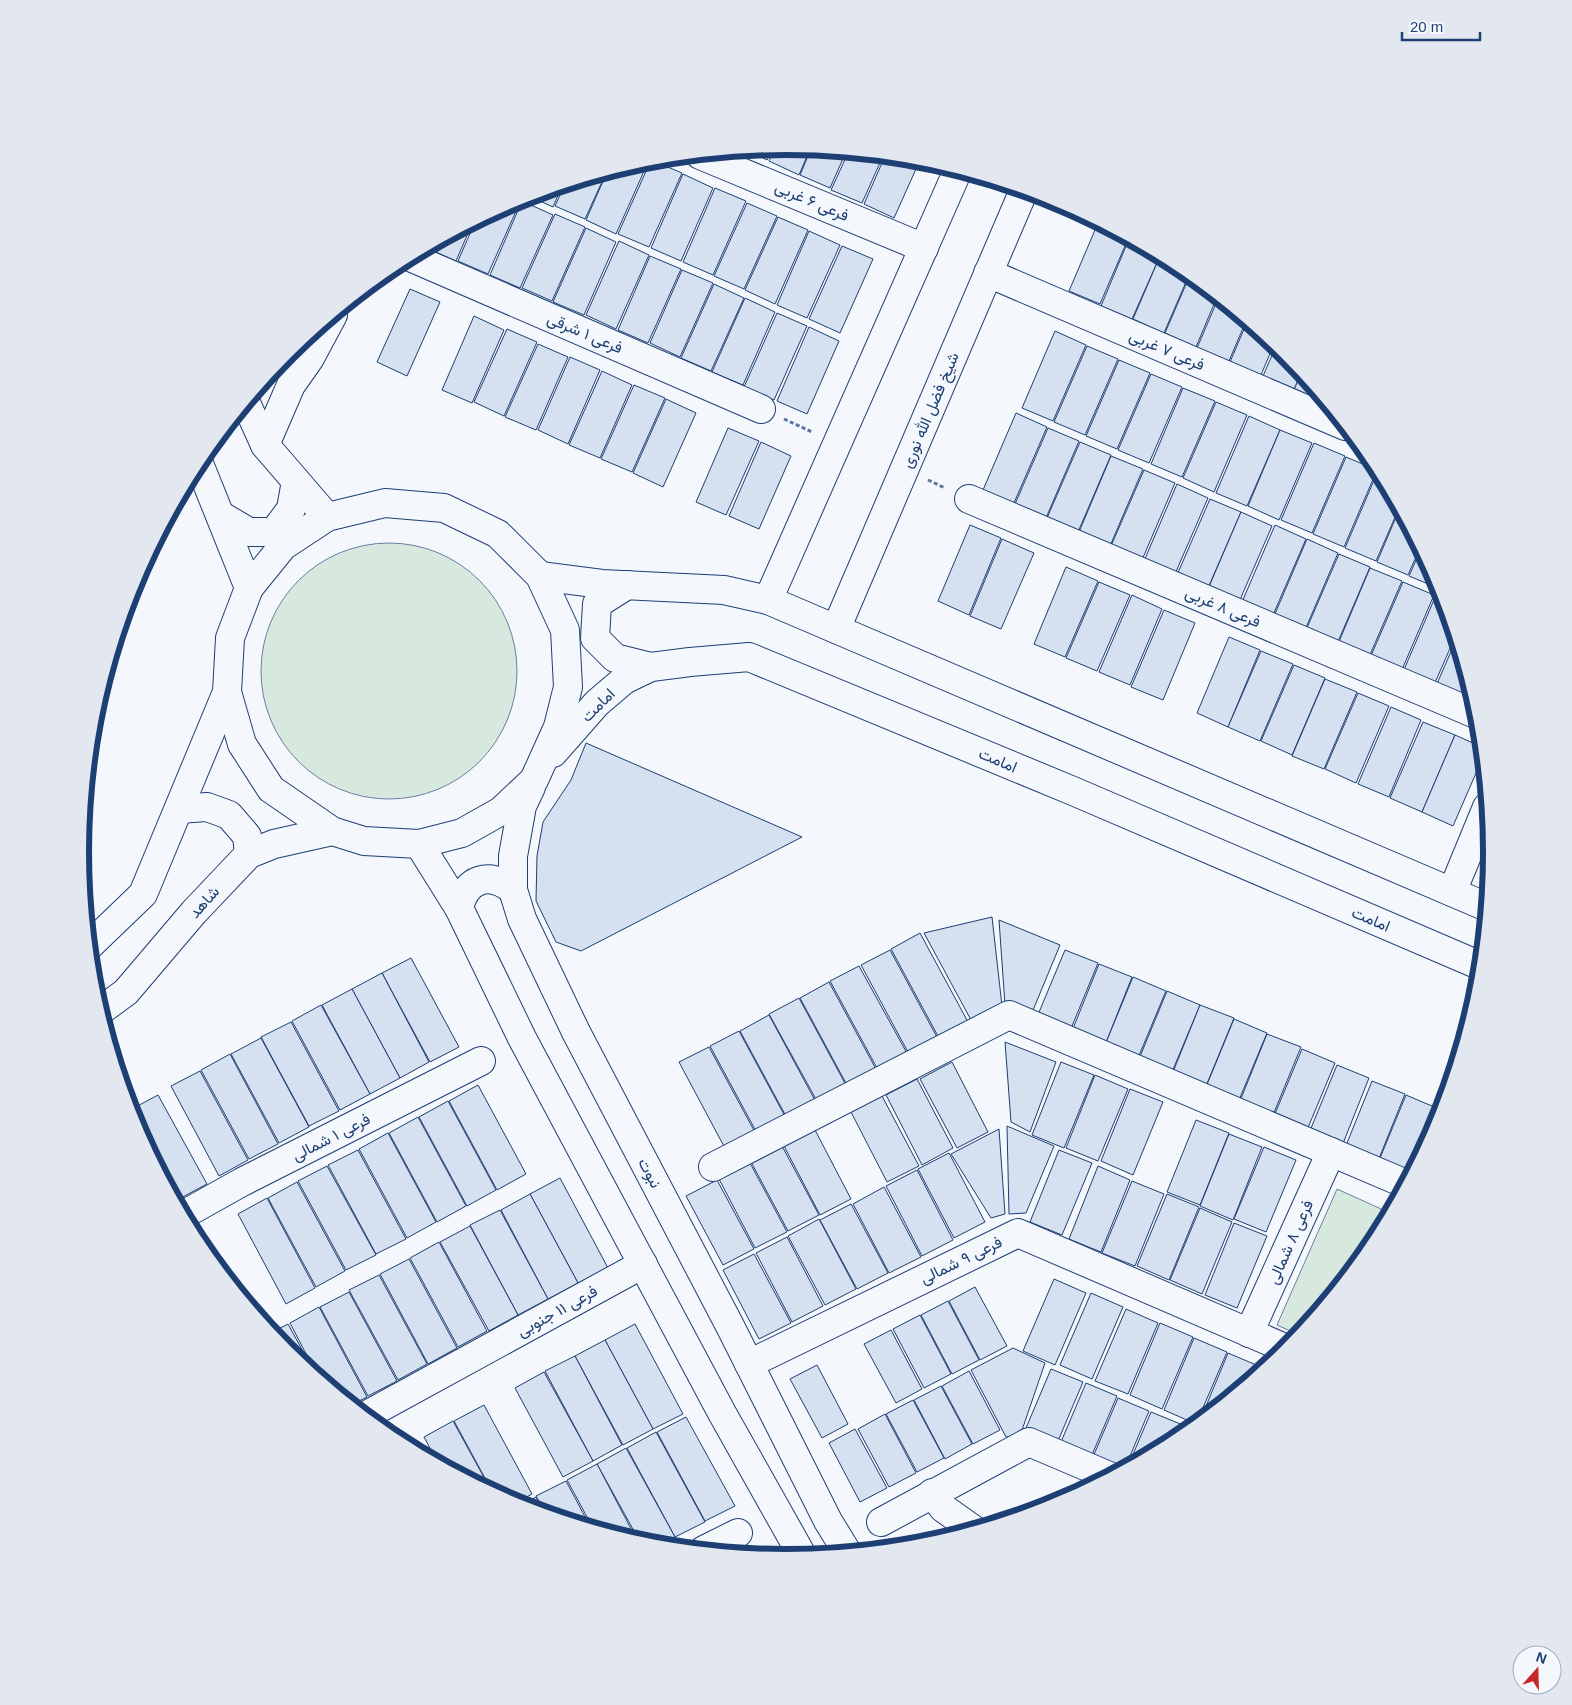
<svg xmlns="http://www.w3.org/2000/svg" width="1572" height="1705" font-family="Helvetica,Vazirmatn,sans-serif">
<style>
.green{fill:#d7e8df;stroke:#687fa3}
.building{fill:#d5e0f0;stroke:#1d3f73}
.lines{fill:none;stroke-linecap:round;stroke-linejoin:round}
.minor-casing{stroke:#1d3f73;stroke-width:30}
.major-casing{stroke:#1d3f73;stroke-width:30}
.path{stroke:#5e769c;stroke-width:3;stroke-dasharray:4 2.5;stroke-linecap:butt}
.minor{stroke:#f4f7fb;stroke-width:28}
.major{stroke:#f4f7fb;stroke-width:28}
.labels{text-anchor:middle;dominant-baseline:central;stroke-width:4;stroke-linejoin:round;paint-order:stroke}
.street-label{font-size:16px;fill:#1d3f73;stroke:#f4f7fb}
.rim{fill:none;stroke:#1d3f73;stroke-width:6}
</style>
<rect width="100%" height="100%" fill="#f4f7fb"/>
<g class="green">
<circle cx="389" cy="671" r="128"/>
<path d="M 1337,1189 L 1390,1213 L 1373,1245 L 1299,1335 L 1277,1325 Z"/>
</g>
<g class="building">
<path d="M 786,147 L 810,149 L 799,175 L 769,161 L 775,148 Z"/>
<path d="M 773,148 L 767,160 L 746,150 Z"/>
<path d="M 811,149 L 846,152 L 830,188 L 800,175 Z"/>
<path d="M 848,153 L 883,156 L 862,203 L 831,190 Z"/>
<path d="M 885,156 L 920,160 L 894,218 L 864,204 Z"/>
<path d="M 649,160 L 616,234 L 586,220 L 607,172 Z"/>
<path d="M 651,160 L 682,173 L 649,247 L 618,234 Z"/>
<path d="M 606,173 L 585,219 L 555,206 L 564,186 Z"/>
<path d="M 683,174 L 713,188 L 681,261 L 651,248 Z"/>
<path d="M 562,186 L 553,207 L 529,196 Z"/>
<path d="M 715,188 L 746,201 L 713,275 L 683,262 Z"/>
<path d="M 519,199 L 521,200 L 488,274 L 458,261 L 475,222 Z"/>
<path d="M 522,201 L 553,215 L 520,288 L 490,275 Z"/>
<path d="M 747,203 L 777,216 L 744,289 L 714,276 Z"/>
<path d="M 555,214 L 585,227 L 552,301 L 522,288 Z"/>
<path d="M 778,217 L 808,230 L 775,304 L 745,290 Z"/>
<path d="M 1098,223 L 1128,239 L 1100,304 L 1069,291 Z"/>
<path d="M 472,224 L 456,261 L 427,248 Z"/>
<path d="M 586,228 L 616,242 L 584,315 L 553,302 Z"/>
<path d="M 809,231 L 840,245 L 807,318 L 777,305 Z"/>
<path d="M 1129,239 L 1160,256 L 1132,319 L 1101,306 Z"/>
<path d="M 619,241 L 649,255 L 616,329 L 586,315 Z"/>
<path d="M 842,246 L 873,259 L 840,333 L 809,319 Z"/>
<path d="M 650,256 L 681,269 L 648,343 L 618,330 Z"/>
<path d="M 1160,256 L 1178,266 L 1189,275 L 1164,333 L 1133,319 Z"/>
<path d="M 682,270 L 713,283 L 680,357 L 650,343 Z"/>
<path d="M 1190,275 L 1217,297 L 1196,347 L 1165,333 Z"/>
<path d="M 714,284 L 744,298 L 711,371 L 681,358 Z"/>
<path d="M 410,289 L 440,302 L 407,376 L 377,362 Z"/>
<path d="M 745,298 L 775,312 L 743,385 L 712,372 Z"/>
<path d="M 1218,299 L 1246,321 L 1229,361 L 1197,348 Z"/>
<path d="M 777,313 L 807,326 L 774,400 L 744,387 Z"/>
<path d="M 474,316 L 504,330 L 472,403 L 442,390 Z"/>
<path d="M 1247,322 L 1274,344 L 1261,375 L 1230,362 Z"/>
<path d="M 809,327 L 839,341 L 807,414 L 777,401 Z"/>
<path d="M 507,329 L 537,342 L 504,416 L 474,402 Z"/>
<path d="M 1055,331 L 1086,345 L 1053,421 L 1022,408 Z"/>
<path d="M 538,344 L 568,357 L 536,430 L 505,417 Z"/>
<path d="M 1087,346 L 1118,359 L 1085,435 L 1054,422 Z"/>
<path d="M 1276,346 L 1285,353 L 1301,373 L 1294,390 L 1263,376 Z"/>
<path d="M 570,357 L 600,370 L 568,444 L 538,430 Z"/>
<path d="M 1119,360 L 1150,373 L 1117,449 L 1086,436 Z"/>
<path d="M 602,371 L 632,385 L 600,458 L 569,445 Z"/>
<path d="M 1301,373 L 1326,403 L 1294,390 Z"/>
<path d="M 1151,374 L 1182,387 L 1149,463 L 1118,450 Z"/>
<path d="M 634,385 L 665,398 L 632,472 L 601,459 Z"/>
<path d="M 1183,388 L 1215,401 L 1182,477 L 1151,464 Z"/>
<path d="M 666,399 L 696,413 L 663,487 L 633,473 Z"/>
<path d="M 1216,402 L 1247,415 L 1214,492 L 1183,478 Z"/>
<path d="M 1016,413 L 1047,427 L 1014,503 L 983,490 Z"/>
<path d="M 1249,416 L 1280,430 L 1247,506 L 1216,493 Z"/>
<path d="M 728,428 L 759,441 L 726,515 L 696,502 Z"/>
<path d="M 1048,428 L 1079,441 L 1046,518 L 1015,504 Z"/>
<path d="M 1280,430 L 1312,443 L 1279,520 L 1248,506 Z"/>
<path d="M 761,442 L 791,456 L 759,529 L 729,516 Z"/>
<path d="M 1080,442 L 1111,455 L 1078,532 L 1047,518 Z"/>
<path d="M 1314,443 L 1345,456 L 1312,533 L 1281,520 Z"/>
<path d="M 1111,456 L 1143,469 L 1110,546 L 1079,532 Z"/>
<path d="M 1346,457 L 1377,470 L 1344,547 L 1313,534 Z"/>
<path d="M 1144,470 L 1175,483 L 1142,560 L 1111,546 Z"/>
<path d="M 1378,471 L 1399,508 L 1376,561 L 1345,548 Z"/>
<path d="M 1177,484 L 1208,498 L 1175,574 L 1144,561 Z"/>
<path d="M 1210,499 L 1241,512 L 1208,588 L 1177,575 Z"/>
<path d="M 1399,510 L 1420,548 L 1408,575 L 1377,562 Z"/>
<path d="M 1241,512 L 1272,526 L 1239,602 L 1208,589 Z"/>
<path d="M 970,525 L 1001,538 L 969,615 L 938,601 Z"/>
<path d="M 1275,525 L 1306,539 L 1273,615 L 1242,602 Z"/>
<path d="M 1002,539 L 1034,553 L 1001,629 L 970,616 Z"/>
<path d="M 1307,539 L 1338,553 L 1305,630 L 1274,616 Z"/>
<path d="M 1421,549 L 1438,583 L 1440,589 L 1409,576 Z"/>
<path d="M 1339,554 L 1370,567 L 1337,644 L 1306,630 Z"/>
<path d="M 1066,567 L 1098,581 L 1065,657 L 1034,644 Z"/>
<path d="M 1370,568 L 1402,581 L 1369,657 L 1338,644 Z"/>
<path d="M 1099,582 L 1130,595 L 1097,671 L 1066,658 Z"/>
<path d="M 1403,582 L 1434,595 L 1401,672 L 1370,658 Z"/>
<path d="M 1132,595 L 1162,609 L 1130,685 L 1099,672 Z"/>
<path d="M 1436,595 L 1443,599 L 1455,637 L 1434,685 L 1403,672 Z"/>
<path d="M 1164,610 L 1195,623 L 1163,700 L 1131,687 Z"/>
<path d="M 1229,637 L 1260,650 L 1228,727 L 1197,713 Z"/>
<path d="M 1456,640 L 1471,691 L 1467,700 L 1436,686 Z"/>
<path d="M 1261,651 L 1293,664 L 1260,741 L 1228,727 Z"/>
<path d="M 1294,665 L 1325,678 L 1292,755 L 1261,741 Z"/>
<path d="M 1325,679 L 1357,692 L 1324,769 L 1292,756 Z"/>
<path d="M 1358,693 L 1389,706 L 1356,783 L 1325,769 Z"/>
<path d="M 1391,707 L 1421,720 L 1389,797 L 1358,784 Z"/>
<path d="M 1423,722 L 1455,735 L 1422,812 L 1390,798 Z"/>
<path d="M 1455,735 L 1482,747 L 1483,757 L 1453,826 L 1422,812 Z"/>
<path d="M 586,743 L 802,837 L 581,951 L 556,942 L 536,901 L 537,856 L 543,822 L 571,780 Z"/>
<path d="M 992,917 L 1002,1006 L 971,1020 L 924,933 Z"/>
<path d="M 999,920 L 1060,945 L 1031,1015 L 1005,1005 Z"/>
<path d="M 920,933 L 968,1022 L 939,1038 L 891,949 Z"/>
<path d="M 890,950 L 938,1039 L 909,1054 L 861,965 Z"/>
<path d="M 1065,950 L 1098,963 L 1070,1031 L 1037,1017 Z"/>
<path d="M 411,958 L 459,1047 L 430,1062 L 382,973 Z"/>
<path d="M 1099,964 L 1132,977 L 1105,1045 L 1072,1031 Z"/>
<path d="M 859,966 L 908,1055 L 878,1070 L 830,981 Z"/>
<path d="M 382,973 L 429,1062 L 400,1078 L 352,989 Z"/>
<path d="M 1133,977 L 1166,991 L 1138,1058 L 1105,1045 Z"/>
<path d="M 829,982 L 877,1071 L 848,1087 L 800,998 Z"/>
<path d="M 352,989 L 400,1078 L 370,1094 L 322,1005 Z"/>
<path d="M 1167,991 L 1200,1005 L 1172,1072 L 1139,1059 Z"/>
<path d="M 799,998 L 847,1087 L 818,1103 L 769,1014 Z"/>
<path d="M 321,1005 L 370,1094 L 340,1110 L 292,1021 Z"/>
<path d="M 1200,1005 L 1234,1018 L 1206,1086 L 1173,1072 Z"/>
<path d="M 769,1015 L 817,1104 L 788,1120 L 740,1031 Z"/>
<path d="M 1234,1019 L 1267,1033 L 1239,1100 L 1206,1087 Z"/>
<path d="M 291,1022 L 339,1111 L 309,1126 L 261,1037 Z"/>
<path d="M 739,1031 L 787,1120 L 758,1135 L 710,1046 Z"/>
<path d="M 1267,1034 L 1301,1047 L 1273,1115 L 1240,1101 Z"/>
<path d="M 261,1038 L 309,1127 L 279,1143 L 231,1054 Z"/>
<path d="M 1005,1042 L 1056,1062 L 1030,1132 L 1011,1122 Z"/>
<path d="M 709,1047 L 757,1136 L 727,1152 L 679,1062 Z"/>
<path d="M 1302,1049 L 1335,1063 L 1307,1130 L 1274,1116 Z"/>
<path d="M 230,1054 L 278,1144 L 249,1159 L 201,1070 Z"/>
<path d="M 952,1062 L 988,1132 L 957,1148 L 920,1079 Z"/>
<path d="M 1061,1062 L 1094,1075 L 1064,1148 L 1032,1135 Z"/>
<path d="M 1337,1065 L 1369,1078 L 1342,1146 L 1309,1133 Z"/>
<path d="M 200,1071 L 248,1160 L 219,1176 L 171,1086 Z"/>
<path d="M 1095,1075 L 1128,1089 L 1098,1161 L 1066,1148 Z"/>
<path d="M 917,1079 L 953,1148 L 922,1165 L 886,1095 Z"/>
<path d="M 1372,1081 L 1405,1094 L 1378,1161 L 1345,1148 Z"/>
<path d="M 478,1085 L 526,1174 L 497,1190 L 449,1101 Z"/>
<path d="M 1130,1089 L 1163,1102 L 1133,1175 L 1101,1161 Z"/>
<path d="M 158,1095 L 207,1184 L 177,1200 L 130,1110 Z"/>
<path d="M 1406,1095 L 1439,1109 L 1410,1176 L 1378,1163 Z"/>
<path d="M 882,1096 L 919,1166 L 887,1182 L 851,1112 Z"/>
<path d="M 448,1101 L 496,1190 L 467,1206 L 419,1117 Z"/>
<path d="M 418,1117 L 466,1206 L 437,1222 L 389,1133 Z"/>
<path d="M 1196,1120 L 1229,1133 L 1200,1205 L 1167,1192 Z"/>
<path d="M 1007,1126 L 1054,1146 L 1026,1213 L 1009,1214 Z"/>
<path d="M 999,1129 L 1005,1214 L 991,1218 L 951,1154 Z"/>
<path d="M 815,1130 L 851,1199 L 820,1215 L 784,1146 Z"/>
<path d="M 388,1133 L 436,1222 L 407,1238 L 359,1149 Z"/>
<path d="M 1229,1134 L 1262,1147 L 1233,1220 L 1200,1206 Z"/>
<path d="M 782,1146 L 819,1215 L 788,1231 L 751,1162 Z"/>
<path d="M 1264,1147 L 1296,1160 L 1266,1232 L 1234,1219 Z"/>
<path d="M 358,1150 L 406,1239 L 376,1254 L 328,1165 Z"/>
<path d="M 1059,1150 L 1092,1163 L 1062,1235 L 1030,1222 Z"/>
<path d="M 949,1153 L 985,1222 L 954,1238 L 918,1169 Z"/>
<path d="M 750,1163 L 787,1232 L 755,1248 L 719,1179 Z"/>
<path d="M 327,1166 L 376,1255 L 346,1270 L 298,1181 Z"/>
<path d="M 1098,1166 L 1130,1180 L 1101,1252 L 1069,1239 Z"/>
<path d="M 917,1170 L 953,1240 L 922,1256 L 886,1186 Z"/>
<path d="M 560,1178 L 608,1268 L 578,1283 L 530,1194 Z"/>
<path d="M 717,1180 L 754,1249 L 723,1265 L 686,1196 Z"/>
<path d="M 1132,1181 L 1164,1194 L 1135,1266 L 1102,1253 Z"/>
<path d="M 297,1182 L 345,1271 L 316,1287 L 268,1198 Z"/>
<path d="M 884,1187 L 921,1257 L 889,1273 L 853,1204 Z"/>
<path d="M 530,1194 L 578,1283 L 548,1299 L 501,1210 Z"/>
<path d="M 1167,1194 L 1199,1207 L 1169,1280 L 1137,1266 Z"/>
<path d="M 267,1198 L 315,1288 L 286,1304 L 238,1214 Z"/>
<path d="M 851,1204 L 888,1273 L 857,1289 L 820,1220 Z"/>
<path d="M 1200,1208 L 1232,1222 L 1202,1294 L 1170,1280 Z"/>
<path d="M 500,1210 L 548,1299 L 518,1315 L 470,1225 Z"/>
<path d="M 819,1219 L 856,1289 L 825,1305 L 788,1236 Z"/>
<path d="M 1234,1223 L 1267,1236 L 1237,1308 L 1205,1295 Z"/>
<path d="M 470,1226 L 518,1315 L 489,1331 L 440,1242 Z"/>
<path d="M 787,1237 L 823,1306 L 792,1322 L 756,1253 Z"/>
<path d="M 439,1242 L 487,1331 L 458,1347 L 410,1258 Z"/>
<path d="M 754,1254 L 791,1323 L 759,1339 L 723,1270 Z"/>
<path d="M 409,1259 L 457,1348 L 428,1364 L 380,1274 Z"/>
<path d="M 379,1275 L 427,1364 L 398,1380 L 349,1290 Z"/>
<path d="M 1054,1279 L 1086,1293 L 1055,1365 L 1023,1351 Z"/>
<path d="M 975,1287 L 1007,1346 L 980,1360 L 949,1301 Z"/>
<path d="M 349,1292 L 397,1381 L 368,1396 L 320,1307 Z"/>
<path d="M 1091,1293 L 1123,1307 L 1092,1379 L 1060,1365 Z"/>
<path d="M 948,1301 L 979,1360 L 952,1374 L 921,1315 Z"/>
<path d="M 319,1307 L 367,1397 L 351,1405 L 319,1379 L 290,1323 Z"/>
<path d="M 1126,1309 L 1158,1323 L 1128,1394 L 1095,1381 Z"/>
<path d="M 920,1315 L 951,1374 L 924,1388 L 893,1329 Z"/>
<path d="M 1160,1323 L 1193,1337 L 1162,1409 L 1130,1395 Z"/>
<path d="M 288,1324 L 317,1377 L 287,1352 L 271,1333 Z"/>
<path d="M 635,1324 L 683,1414 L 653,1429 L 605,1340 Z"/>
<path d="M 891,1330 L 922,1389 L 896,1403 L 864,1344 Z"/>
<path d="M 1194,1338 L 1227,1352 L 1196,1424 L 1164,1410 Z"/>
<path d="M 605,1340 L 653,1429 L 623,1445 L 575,1356 Z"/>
<path d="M 1013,1348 L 1045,1363 L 1020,1436 L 1006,1437 L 971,1370 Z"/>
<path d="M 1228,1353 L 1261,1367 L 1258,1374 L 1199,1423 Z"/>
<path d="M 575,1356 L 622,1445 L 593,1461 L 545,1371 Z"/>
<path d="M 817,1365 L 848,1424 L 822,1438 L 790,1379 Z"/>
<path d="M 1051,1369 L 1083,1382 L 1055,1448 L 1023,1435 Z"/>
<path d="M 969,1371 L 1000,1430 L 973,1444 L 942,1386 Z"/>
<path d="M 544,1372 L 593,1461 L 563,1477 L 515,1388 Z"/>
<path d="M 1086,1383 L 1117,1396 L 1089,1462 L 1058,1449 Z"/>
<path d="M 941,1386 L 972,1444 L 945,1459 L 914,1400 Z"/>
<path d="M 1118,1398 L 1149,1411 L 1125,1468 L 1114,1474 L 1090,1464 Z"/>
<path d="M 913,1400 L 944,1458 L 917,1472 L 886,1414 Z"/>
<path d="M 484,1405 L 532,1494 L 514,1504 L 493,1493 L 454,1421 Z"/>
<path d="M 1151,1412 L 1183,1425 L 1176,1441 L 1128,1466 Z"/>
<path d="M 885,1414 L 916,1473 L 889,1487 L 858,1429 Z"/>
<path d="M 686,1417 L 735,1506 L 705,1521 L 657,1432 Z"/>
<path d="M 453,1421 L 492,1492 L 438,1463 L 424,1437 Z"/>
<path d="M 855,1429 L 887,1488 L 860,1502 L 829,1443 Z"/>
<path d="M 656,1432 L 705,1522 L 675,1537 L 627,1448 Z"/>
<path d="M 626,1448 L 675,1537 L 658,1546 L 640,1542 L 597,1464 Z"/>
<path d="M 597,1464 L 638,1542 L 593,1528 L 567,1480 Z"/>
<path d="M 566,1481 L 591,1528 L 546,1514 L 536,1496 Z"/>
<path d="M 536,1497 L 544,1513 L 519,1506 Z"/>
</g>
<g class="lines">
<defs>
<g id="minor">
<path d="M 700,155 L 924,248"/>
<path d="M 410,257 L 761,409"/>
<path d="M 988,273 L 1345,426"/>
<path d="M 265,445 L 291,385 L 310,358 L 333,315"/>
<path d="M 969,499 L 1478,715"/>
<path d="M 768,600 L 958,170"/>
<path d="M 836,629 L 1024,190"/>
<path d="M 1452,892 L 1487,807"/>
<path d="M 713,1167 L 1009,1015 L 1406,1184"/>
<path d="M 183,1215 L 242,1182 L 481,1061"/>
<path d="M 1249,1333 L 1331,1152"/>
<path d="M 749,1364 L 1018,1233 L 1287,1349"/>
<path d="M 365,1416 L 643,1264"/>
<path d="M 932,1493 L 943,1508 L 974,1530"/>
<path d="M 881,1522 L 1029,1442 L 1109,1476"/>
<path d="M 704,1550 L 738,1533"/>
</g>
<g id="major">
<path d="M 246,403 L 265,445 L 327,517"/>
<path d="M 198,461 L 249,588"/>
<path d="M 220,515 L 249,532 L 274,532 L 291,509 L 296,481"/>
<path d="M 540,576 L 602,584 L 724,590 L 768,600 L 1487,907"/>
<path d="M 627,585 L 597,604 L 595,638 L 615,658 L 651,667"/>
<path d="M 553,753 L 597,703 L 624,680 L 651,667 L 690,662 L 749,657 L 1073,791 L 1481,966"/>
<path d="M 531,787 L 522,806 L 513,856 L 513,890 L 522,919 L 576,1032 L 730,1326 L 828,1521 L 847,1552"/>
<path d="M 179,809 L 207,807 L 229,815 L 247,836 L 249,854"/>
<path d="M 419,844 L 459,908 L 522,1038 L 722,1413 L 803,1557"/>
<path d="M 459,908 C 466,878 489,871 513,890"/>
<path d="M 89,946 L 143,894 L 227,692"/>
<path d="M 100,1011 L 126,992 L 194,912 L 249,854 L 274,844 L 332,831 L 364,841 L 419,844 L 462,833 L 501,811 L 534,780 L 558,727 L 568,687 L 565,630 L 540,576 L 498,534 L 444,508 L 385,503 L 327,517 L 283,546 L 249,588 L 230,638 L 227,692 L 242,744 L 271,789 L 332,831"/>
</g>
</defs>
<use href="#minor" class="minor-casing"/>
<use href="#major" class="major-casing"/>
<g class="path">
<path d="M 784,419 L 812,432"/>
<path d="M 928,480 L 945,488"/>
</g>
<use href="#minor" class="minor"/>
<use href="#major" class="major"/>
</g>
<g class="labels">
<g class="street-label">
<text transform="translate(812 201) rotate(23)">فرعی ۶ غربی</text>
<text transform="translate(585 333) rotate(23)">فرعی ۱ شرقی</text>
<text transform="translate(1167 350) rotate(23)">فرعی ۷ غربی</text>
<text transform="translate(930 410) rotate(-67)">شیخ فضل الله نوری</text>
<text transform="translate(1223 607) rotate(23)">فرعی ۸ غربی</text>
<text transform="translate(598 705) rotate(-45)">امامت</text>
<text transform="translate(998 760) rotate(23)">امامت</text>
<text transform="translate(204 902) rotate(-48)">شاهد</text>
<text transform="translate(1371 919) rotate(23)">امامت</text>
<text transform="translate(331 1137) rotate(-27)">فرعی ۱ شمالی</text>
<text transform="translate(650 1173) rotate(62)">نبوت</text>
<text transform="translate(1290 1242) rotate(-66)">فرعی ۸ شمالی</text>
<text transform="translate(961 1260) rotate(-26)">فرعی ۹ شمالی</text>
<text transform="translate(557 1311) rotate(-29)">فرعی ۱۱ جنوبی</text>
</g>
</g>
<path d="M0 0H1572V1705H0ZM89 852a697 697 0 1 1 1394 0a697 697 0 1 1-1394 0Z" fill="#e3e8f0" fill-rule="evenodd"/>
<path class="rim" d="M89 852a697 697 0 1 1 1394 0a697 697 0 1 1-1394 0Z"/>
<g transform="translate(1537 1670) rotate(20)"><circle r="24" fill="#f4f7fb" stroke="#9eadc5"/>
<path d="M0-4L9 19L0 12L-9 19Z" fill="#c62828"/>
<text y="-8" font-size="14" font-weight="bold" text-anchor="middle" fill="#1d3f73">N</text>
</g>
<path d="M1402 32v8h78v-8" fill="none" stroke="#1d3f73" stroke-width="2.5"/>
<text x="1410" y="32" font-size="15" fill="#1d3f73" stroke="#f4f7fb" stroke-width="4" paint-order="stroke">20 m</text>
</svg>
